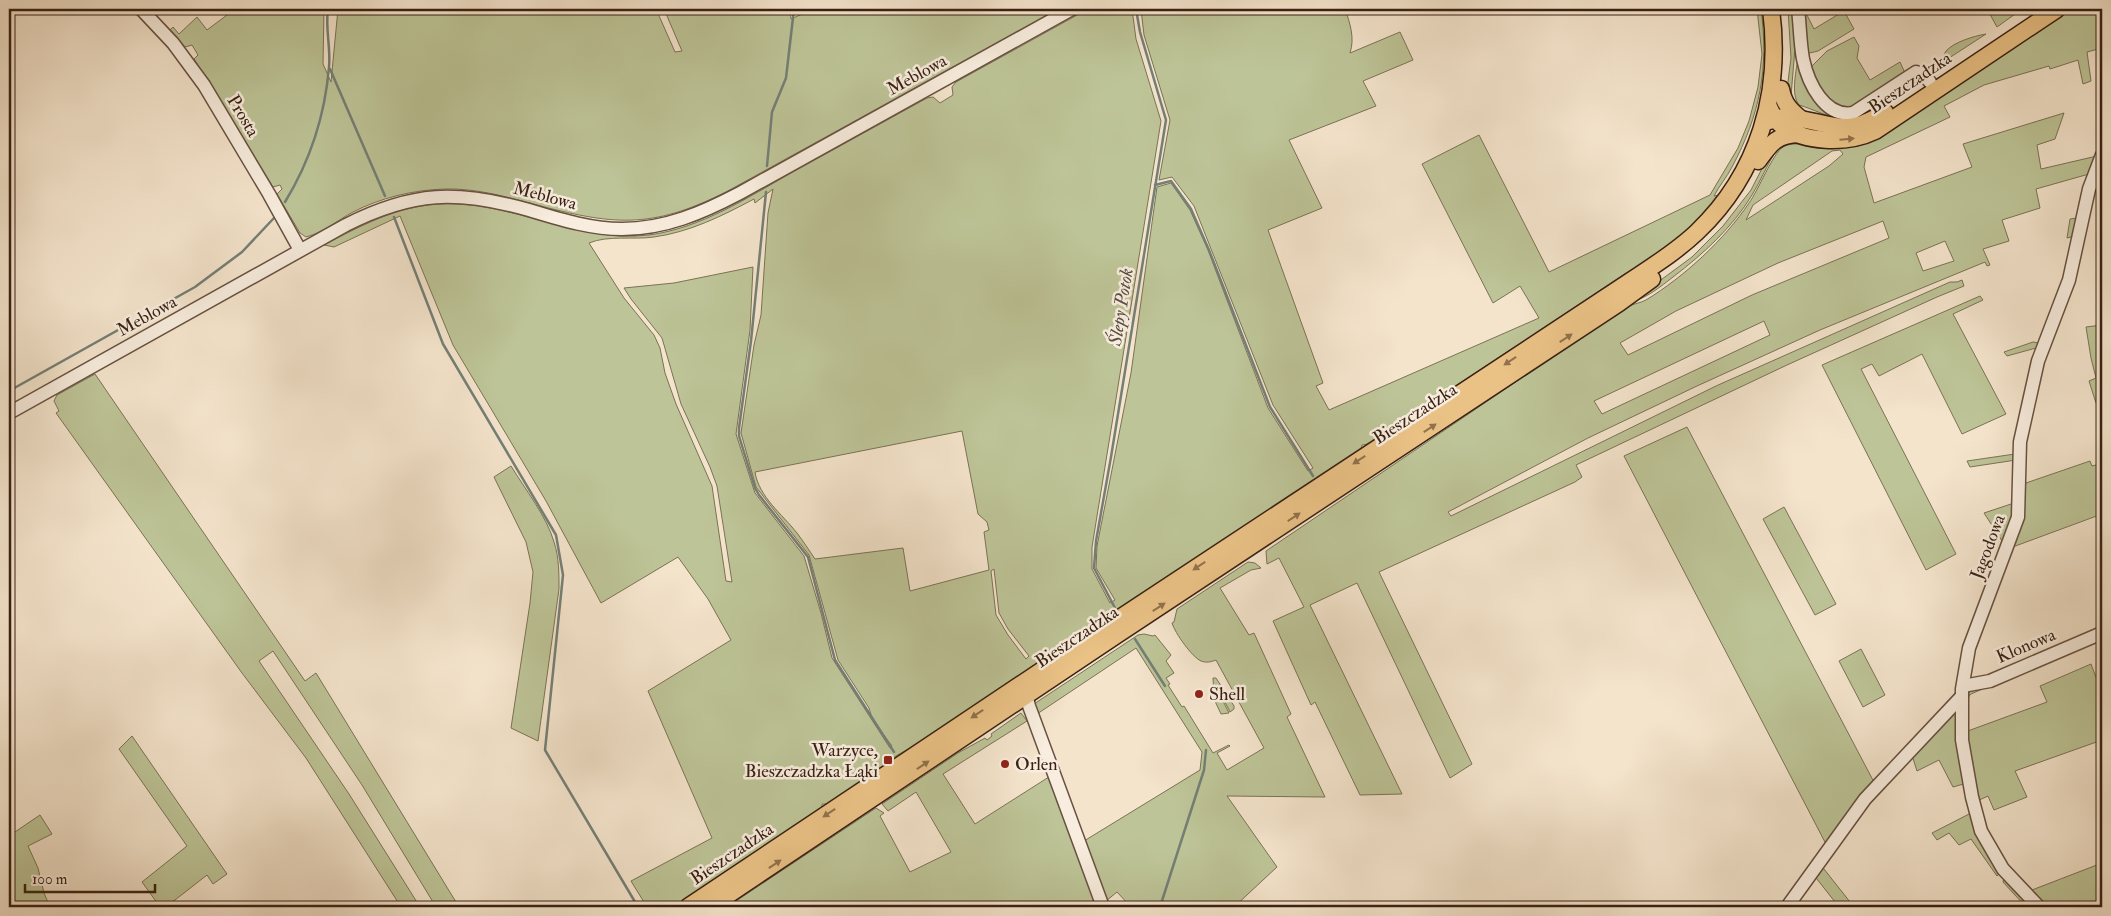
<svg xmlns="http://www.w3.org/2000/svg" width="2111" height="916" font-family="'IM FELL Double Pica',serif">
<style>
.green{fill:#bdc497;stroke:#7b7255;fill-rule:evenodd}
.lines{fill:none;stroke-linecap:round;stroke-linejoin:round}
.stream{stroke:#747f76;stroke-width:2.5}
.minor-casing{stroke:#685141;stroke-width:15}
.major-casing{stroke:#392013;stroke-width:19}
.minor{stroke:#f8edde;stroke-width:12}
.major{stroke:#eac286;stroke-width:16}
.oneway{fill:#92714c}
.poi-dot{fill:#8f2418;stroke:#f8edde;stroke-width:2}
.labels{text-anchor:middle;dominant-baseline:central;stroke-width:5;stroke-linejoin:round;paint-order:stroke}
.street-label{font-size:18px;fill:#392013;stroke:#f8edde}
.poi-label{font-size:18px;fill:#392013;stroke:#f8edde;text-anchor:start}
.water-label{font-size:19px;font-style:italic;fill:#574f45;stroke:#f8edde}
</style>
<rect width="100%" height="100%" fill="#f4e4cc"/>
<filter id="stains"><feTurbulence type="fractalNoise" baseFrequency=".004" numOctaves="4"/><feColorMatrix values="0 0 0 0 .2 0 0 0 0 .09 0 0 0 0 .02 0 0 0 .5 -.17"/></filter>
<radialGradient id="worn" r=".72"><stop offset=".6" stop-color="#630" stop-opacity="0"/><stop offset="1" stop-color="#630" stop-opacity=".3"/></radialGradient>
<g class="green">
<path d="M 235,9 L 324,9 L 323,64 L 331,82 L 338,9 L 656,9 L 675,52 L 682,51 L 664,9 L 790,9 L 791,19 L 809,11 L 817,11 L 816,9 L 1058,9 L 726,192 C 650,230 613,225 533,204 C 504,196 474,188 444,189 C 413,190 380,198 353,212 C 338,220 322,233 306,237 L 300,233 L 277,194 L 282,189 L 280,185 L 273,187 L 194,59 L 198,55 L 192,45 L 185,47 L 170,30 L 173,27 L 179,34 L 197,17 L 207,30 Z"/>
<path d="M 1088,9 L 1132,9 L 1136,39 L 1161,121 L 1092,547 L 1092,569 L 1110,603 L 1115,600 L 1096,568 L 1097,546 L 1131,373 L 1157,187 L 1171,183 L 1190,210 L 1208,250 L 1268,408 L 1308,471 L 1313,468 L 1273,405 L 1194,206 L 1172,177 L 1159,180 L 1170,120 L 1144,35 L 1141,9 L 1345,9 C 1350,23 1355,38 1350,53 L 1400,32 L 1413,60 L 1363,81 L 1376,106 L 1289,140 L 1322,208 L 1268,230 L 1323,383 L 1316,386 L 1329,410 L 1539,318 L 1520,286 L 1493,303 L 1422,164 L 1479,135 L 1549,272 L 1710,195 L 1738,148 L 1749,121 L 1758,87 L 1762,54 L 1757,9 L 1761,9 C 1769,68 1760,115 1732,167 C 1727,177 1719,186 1714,196 L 1719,195 C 1759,137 1773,79 1766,9 L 1768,9 C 1781,98 1748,183 1679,241 L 1370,448 L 1627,275 L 1626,273 L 1368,444 L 1362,445 L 1361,449 L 1036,666 L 1032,666 L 1032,669 L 919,743 L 887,761 L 888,763 L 828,804 L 822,804 L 822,808 L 674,907 L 647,907 L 631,881 L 712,838 L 648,691 L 731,640 L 708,599 L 678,557 L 601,603 L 546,501 L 453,345 L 400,216 L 334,247 L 324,245 C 360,226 396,207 437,204 C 510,199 575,244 649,235 C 701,228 747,198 791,173 C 836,148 882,123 927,98 L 933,97 L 940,103 L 953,95 L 952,87 L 956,82 ZM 773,189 L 768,213 L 761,315 L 754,345 L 741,433 L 756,487 L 809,555 L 838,660 L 869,708 L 873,721 L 892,746 L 890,748 L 832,658 L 821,613 L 804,556 L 755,493 L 736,434 L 750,330 L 753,267 L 674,283 L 624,288 L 631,299 L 662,338 L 681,404 L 710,467 L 717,486 L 732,582 L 726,581 L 712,486 L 676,404 L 665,373 L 660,348 L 654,335 L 624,298 L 589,243 C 608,235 633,240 654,237 C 690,232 722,216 754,199 L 755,203 ZM 962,431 L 978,514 L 987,522 L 989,530 L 984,532 L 989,570 L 910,591 L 903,548 L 815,559 C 809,550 803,541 797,533 C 782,514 759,497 755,472 ZM 994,569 L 999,613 L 1008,629 L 1029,656 L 1026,659 L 1008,635 L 996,615 L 991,571 Z"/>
<path d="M 1788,9 L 1793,9 L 1795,48 L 1791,96 L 1792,99 L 1803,110 L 1802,113 L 1786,97 L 1791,58 Z"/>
<path d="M 1987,9 L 2022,9 L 1997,27 Z"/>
<path d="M 2067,9 L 2102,9 L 2102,48 L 2087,52 L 2091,81 L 2083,84 L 2078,60 L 2050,69 L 2049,66 L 1984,85 L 1944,106 L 1950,117 L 1866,157 L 1864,167 L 1874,203 L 1972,167 L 1963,144 L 2064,113 L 2055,139 L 2037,145 L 2041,169 L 2097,156 L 2102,143 L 2102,148 L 2090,177 L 2086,178 L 2089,174 L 2036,189 L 2040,208 L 2002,220 L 2009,241 L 1983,249 L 1990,265 L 1987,266 L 1985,262 L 1820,330 L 1697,386 L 1588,438 L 1448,512 L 1451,516 L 1716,386 L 1950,282 L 1957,282 L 1962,280 L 1964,286 L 1937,297 L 1787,365 L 1576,465 L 1582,477 L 1575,482 L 1379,572 L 1472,764 L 1450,778 L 1357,583 L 1310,605 L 1402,794 L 1360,795 L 1315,702 L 1311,705 L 1273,621 L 1304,607 L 1279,558 L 1267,564 L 1266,551 L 1628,306 C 1634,304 1640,303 1646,300 C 1684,277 1725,239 1749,203 C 1758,191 1773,153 1783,147 C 1788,144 1793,144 1798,144 L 1800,140 L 1915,110 ZM 1840,150 L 1843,154 L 1829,166 L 1746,220 L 1753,205 L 1832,151 ZM 1883,221 L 1889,238 L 1752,295 L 1628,355 L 1620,343 L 1676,311 L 1778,263 ZM 1945,241 L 1954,261 L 1923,271 L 1916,253 ZM 1764,321 L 1770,335 L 1602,414 L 1594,401 Z"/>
<path d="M 1805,11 L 1814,29 L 1844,11 L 1854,29 L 1818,51 L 1810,53 L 1808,52 Z"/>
<path d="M 1986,34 L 1946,60 L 1942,63 C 1943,59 1944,54 1946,51 C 1954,42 1974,36 1986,34 Z"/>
<path d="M 1854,37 L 1859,46 L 1857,58 L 1870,80 L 1900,62 L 1905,73 L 1853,109 L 1830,105 L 1812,74 L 1811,67 L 1827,51 Z"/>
<path d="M 1798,56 L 1823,109 L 1833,117 L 1843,118 L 1913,78 L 1920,78 C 1901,90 1866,119 1844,119 C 1829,118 1813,109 1799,105 C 1790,93 1797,70 1798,56 Z"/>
<path d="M 1781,145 L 1776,151 C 1767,165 1761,180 1752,195 C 1732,228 1703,254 1673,277 C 1660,287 1647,298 1631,302 L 1692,257 L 1723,226 L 1751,190 L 1771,151 Z"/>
<path d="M 2077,218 L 2075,236 L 2067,238 L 2070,219 Z"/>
<path d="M 1980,296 L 1983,300 L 1953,314 L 2006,414 L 1962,434 L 1922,354 L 1879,376 L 1872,364 L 1861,369 L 1956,554 L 1926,570 L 1822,365 Z"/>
<path d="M 2102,325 L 2102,357 L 2098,359 L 2102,374 L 2102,402 L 2096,403 L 2089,381 L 2096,378 L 2091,358 L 2086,327 Z"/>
<path d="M 2033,342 L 2039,343 L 2039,350 L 2036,348 L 2007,356 L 2004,352 Z"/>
<path d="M 95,374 L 305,681 L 316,673 L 459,907 L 436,907 L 362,785 L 273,651 L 259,661 L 349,794 L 420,907 L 401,907 L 306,758 L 242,673 L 56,413 L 59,411 L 54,401 L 57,395 Z"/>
<path d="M 1687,427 L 1875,784 L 1827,846 L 1624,456 Z"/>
<path d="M 2015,454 L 2016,460 L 1970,467 L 1967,461 Z"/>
<path d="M 2090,461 L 2092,466 L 2096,465 L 2102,477 L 2102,514 L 2010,548 L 2026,483 Z"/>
<path d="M 511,466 C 525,489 547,517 554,542 C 559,557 559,573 559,589 L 538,741 L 511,728 L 530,603 L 533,572 L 526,542 L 494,477 Z"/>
<path d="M 2017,502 L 2004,544 L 1984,513 Z"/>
<path d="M 1784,507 L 1836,604 L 1815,615 L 1763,519 Z"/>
<path d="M 1248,562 L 1255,563 L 1261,568 L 1251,570 L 1220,588 L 1249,635 L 1254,633 L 1291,714 L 1287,717 L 1325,797 L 1227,796 L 1277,867 L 1234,907 L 1131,907 L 1117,892 L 1106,901 L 1084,841 L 1200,770 L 1202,752 L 1136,648 L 1037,714 L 1034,704 L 1138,635 L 1144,634 L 1153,636 L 1155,635 L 1171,655 L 1166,661 L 1174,673 L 1166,678 L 1170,684 L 1168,685 L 1182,707 L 1184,706 L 1213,753 L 1229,745 L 1230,746 L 1217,753 L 1227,770 L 1264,748 L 1216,660 C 1211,662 1206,663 1201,661 C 1192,657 1175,633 1172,623 L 1174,622 L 1177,609 Z"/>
<path d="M 2083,643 L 2084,645 L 1971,694 L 1968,697 L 1965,732 L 2047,702 L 2040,686 L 2091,664 L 2102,693 L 2102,740 L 2015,771 L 2027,797 L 1994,810 L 1988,796 L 1975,802 L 1964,745 L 1965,696 L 1973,689 Z"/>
<path d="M 1861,649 L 1885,695 L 1863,707 L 1839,661 Z"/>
<path d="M 1213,678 L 1216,678 L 1234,706 L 1234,709 L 1230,712 L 1223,698 L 1214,697 Z"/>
<path d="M 1214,699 L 1222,699 L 1229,713 L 1221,714 Z"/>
<path d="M 1957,703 L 1967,783 L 1953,787 L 1939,760 L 1917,771 L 1911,752 Z"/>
<path d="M 1021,713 L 1027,721 L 943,774 L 975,824 L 1052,775 L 1097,907 L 727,907 L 876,808 L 884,813 L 880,816 L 910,872 L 951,852 L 916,792 L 888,811 L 882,804 L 958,753 L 985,738 L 987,740 L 992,736 L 991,734 Z"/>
<path d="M 132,736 L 227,874 L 213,884 L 207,875 L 166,907 L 160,907 L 142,882 L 187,846 L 119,749 Z"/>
<path d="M 1973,812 L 2001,872 L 1997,876 L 1971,839 L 1959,845 L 1949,833 L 1937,840 L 1932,833 Z"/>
<path d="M 40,815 L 52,834 L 28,846 L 38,868 L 44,893 L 50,907 L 9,907 L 9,836 Z"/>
<path d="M 1998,854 L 2032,890 L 2102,863 L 2102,907 L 2041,907 Z"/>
<path d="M 1820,864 L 1854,907 L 1839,907 L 1813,874 Z"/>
<path d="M 2004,877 L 2036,907 L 2026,907 L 2003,882 Z"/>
</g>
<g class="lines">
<g class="stream">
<path d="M 330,69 L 385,196"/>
<path d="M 767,166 L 772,112 L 786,78 L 794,9"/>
<path d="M 1155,185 L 1171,181 L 1191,209 L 1209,250 L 1270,407 L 1313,476"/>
<path d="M 766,192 L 751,341 L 739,428 L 739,436 L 755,488 L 759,495 L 808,557 L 835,660 L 894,752"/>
<path d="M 285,202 C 310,161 325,115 329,67 C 331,48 325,28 328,9"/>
<path d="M 394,217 L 443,344 L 556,535 L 563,575 L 545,750 L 638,907"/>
<path d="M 9,391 L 195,287 L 242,252 L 274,218"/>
<path d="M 1115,608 L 1094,568 L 1096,541 L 1111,457 L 1166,120 L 1140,32 L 1136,9"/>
<path d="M 1135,639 L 1165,686"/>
<path d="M 1160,907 L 1204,770 L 1206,750"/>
</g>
<defs>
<g id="minor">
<path d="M 141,9 L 173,43 L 204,85 L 269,194 L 300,250"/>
<path d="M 1798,9 C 1800,25 1800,43 1803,59 C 1808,83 1825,118 1853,113 L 1916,72 L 1923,74 L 1930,82"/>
<path d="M 9,413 L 346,225 C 413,191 457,190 529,210 C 559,219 590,229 622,229 C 665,229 702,213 740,193 L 1072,9"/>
<path d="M 1963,686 L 1990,681 L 2102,633"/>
<path d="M 1027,689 L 1026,695 L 1029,706 L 1103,907"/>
<path d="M 1787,907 L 1865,799 L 1962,696"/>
<path d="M 2039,907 L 2003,869 L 1981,831 L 1972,797 L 1962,740 L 1962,689 L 1969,648 L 2018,517 L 2020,442 L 2038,361 L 2069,280 L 2089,189 L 2102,155"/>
</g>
<g id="major">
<path d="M 1781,89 C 1784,104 1790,110 1801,119"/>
<path d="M 1769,107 C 1772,113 1774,119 1779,123 C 1802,144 1848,144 1875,131 L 2057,9"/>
<path d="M 1770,121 C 1787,109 1827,129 1849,127 C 1862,126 1874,119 1885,112"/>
<path d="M 1758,161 C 1771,143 1776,135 1799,134"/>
<path d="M 688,907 L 1120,618 L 1623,286 C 1648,269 1675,253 1697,232 C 1759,173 1782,92 1771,9"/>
<path d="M 710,907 L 1118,634 L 1619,303 L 1652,279"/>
</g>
</defs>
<use href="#minor" class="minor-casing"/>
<use href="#major" class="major-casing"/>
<use href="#minor" class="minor"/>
<use href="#major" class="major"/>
</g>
<defs><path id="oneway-solid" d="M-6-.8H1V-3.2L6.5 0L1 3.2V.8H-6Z" transform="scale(1.25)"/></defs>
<g class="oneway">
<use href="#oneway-solid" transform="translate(1847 139) rotate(-5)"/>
<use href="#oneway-solid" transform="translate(1566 338) rotate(-33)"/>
<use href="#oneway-solid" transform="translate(1510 361) rotate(146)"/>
<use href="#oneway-solid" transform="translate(1430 428) rotate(-33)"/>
<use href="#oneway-solid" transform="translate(1359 460) rotate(147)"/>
<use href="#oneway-solid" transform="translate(1294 517) rotate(-33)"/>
<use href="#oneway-solid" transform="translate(1199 566) rotate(147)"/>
<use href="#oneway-solid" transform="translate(1159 607) rotate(-33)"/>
<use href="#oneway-solid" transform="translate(977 714) rotate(146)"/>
<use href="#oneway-solid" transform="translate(923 765) rotate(-34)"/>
<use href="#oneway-solid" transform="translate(829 813) rotate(146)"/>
<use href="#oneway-solid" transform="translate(775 864) rotate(-34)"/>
</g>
<g class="poi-dot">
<circle cx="1199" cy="694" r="5"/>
<rect x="883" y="755" width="10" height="10" rx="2.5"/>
<circle cx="1005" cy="764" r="5"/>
</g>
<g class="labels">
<g class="street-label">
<text transform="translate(917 75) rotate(-29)">Meblowa</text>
<text transform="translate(1910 83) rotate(-34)">Bieszczadzka</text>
<text transform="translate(243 116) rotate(59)">Prosta</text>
<text transform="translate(545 196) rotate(15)">Meblowa</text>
<text transform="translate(147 316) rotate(-29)">Meblowa</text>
<text transform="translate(1415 414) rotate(-33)">Bieszczadzka</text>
<text transform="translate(1988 547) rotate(-69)">Jagodowa</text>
<text transform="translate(1077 637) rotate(-34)">Bieszczadzka</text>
<text transform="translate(2026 646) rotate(-23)">Klonowa</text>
<text transform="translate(732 854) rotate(-34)">Bieszczadzka</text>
</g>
<g class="poi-label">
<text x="1209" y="694">Shell</text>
<text x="878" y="750" text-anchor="end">Warzyce,<tspan x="878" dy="21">Bieszczadzka Łąki</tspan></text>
<text x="1015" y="764">Orlen</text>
</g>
<g class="water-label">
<text transform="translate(1121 307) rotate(-81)">Ślepy Potok</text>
</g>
</g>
<rect width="2111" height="916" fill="none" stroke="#f4e4cc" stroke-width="30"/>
<rect x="10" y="10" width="2091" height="896" fill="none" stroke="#392013" stroke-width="2.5"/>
<rect x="15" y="15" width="2081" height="886" fill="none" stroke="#392013"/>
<path d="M25 884v8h130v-8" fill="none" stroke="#392013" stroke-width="2.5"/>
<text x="32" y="884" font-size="15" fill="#392013" stroke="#f8edde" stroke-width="4" paint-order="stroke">100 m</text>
<rect width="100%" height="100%" filter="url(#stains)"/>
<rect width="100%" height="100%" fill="url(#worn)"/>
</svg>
